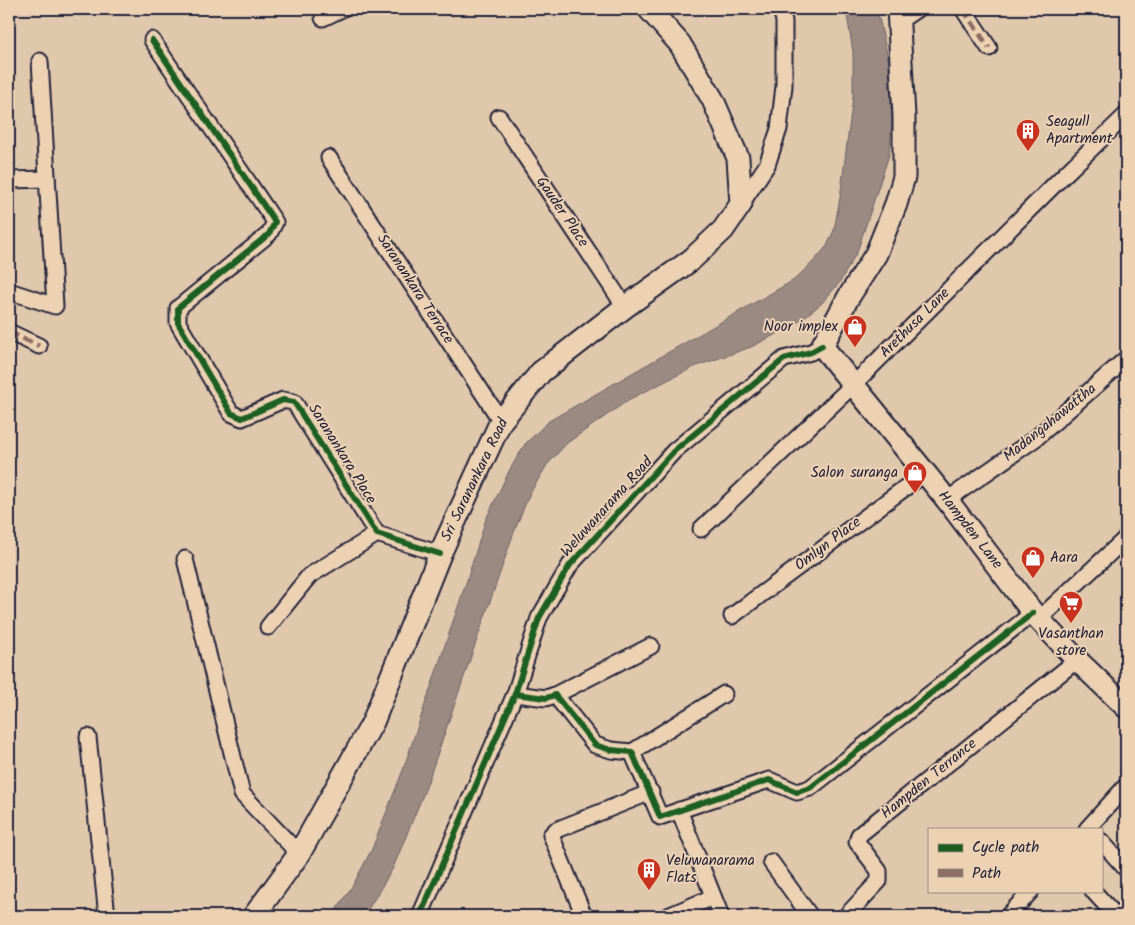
<svg xmlns="http://www.w3.org/2000/svg" width="1135" height="925" font-family="Kalam,sans-serif">
<style>
.water{fill:#9a8a82;stroke:#6a6066}
.lines{fill:none;stroke-linecap:round;stroke-linejoin:round}
.street-casing{stroke:#22223b;stroke-width:19}
.secondary-casing{stroke:#22223b;stroke-width:25}
.street{stroke:#ecd2b3;stroke-width:15}
.secondary{stroke:#ecd2b3;stroke-width:21}
.quiet{stroke:#8d6e63;stroke-width:5;stroke-dasharray:10 5;stroke-linecap:butt}
.cycleway-casing{stroke:#ecd2b3;stroke-width:9}
.cycleway{stroke:#1b5e20;stroke-width:6}
.labels{text-anchor:middle;dominant-baseline:central;stroke-width:4;stroke-linejoin:round;paint-order:stroke}
.poi-label{font-size:15px;fill:#22223b;stroke:#ecd2b3;text-anchor:start}
.street-label{font-size:15px;fill:#22223b;stroke:#ecd2b3}
</style>
<rect width="100%" height="100%" fill="#e0c8ac"/>
<filter id="ink" filterUnits="userSpaceOnUse"><feTurbulence type="fractalNoise" baseFrequency=".02" numOctaves="2"/><feDisplacementMap in="SourceGraphic" scale="10" xChannelSelector="R" yChannelSelector="G"/><feConvolveMatrix kernelMatrix="1 2 1 2 8 2 1 2 1" color-interpolation-filters="sRGB"/></filter>
<g filter="url(#ink)">
<path class="water" d="M 846,9 L 877,9 L 889,63 L 892,124 L 889,155 L 857,252 L 840,282 L 821,304 L 794,325 L 751,347 L 694,367 L 630,399 L 567,443 L 547,465 L 529,495 L 514,532 L 425,790 L 393,868 L 364,916 L 332,916 L 353,885 L 372,849 L 403,770 L 467,580 L 486,519 L 509,471 L 525,444 L 549,421 L 794,280 L 814,261 L 827,246 L 834,230 L 840,198 L 853,97 L 853,52 Z"/>
<g class="lines">
<defs>
<g id="street">
<path d="M 963,9 L 989,48"/>
<path d="M 323,18 L 342,9"/>
<path d="M 899,21 L 917,9"/>
<path d="M 152,40 L 275,222 L 269,234 L 178,308 L 178,323 L 231,413 L 242,418 L 283,400 L 294,402 L 377,534 L 440,554"/>
<path d="M 499,117 L 625,307"/>
<path d="M 329,158 L 501,421"/>
<path d="M 9,180 L 47,179"/>
<path d="M 741,204 L 767,165 L 779,129 L 784,86 L 784,21 L 781,9"/>
<path d="M 9,291 L 55,306 L 40,61"/>
<path d="M 9,332 L 39,346"/>
<path d="M 947,500 L 1036,438 L 1126,359"/>
<path d="M 701,529 L 854,384 L 1058,181 L 1126,115"/>
<path d="M 185,559 L 242,794 L 299,854"/>
<path d="M 732,616 L 925,473"/>
<path d="M 1039,619 L 1126,538"/>
<path d="M 268,627 L 309,576 L 377,534"/>
<path d="M 515,694 L 546,698 L 555,695 L 595,745 L 611,750 L 632,752 L 660,817 L 769,780 L 797,792 L 810,788 L 1033,613"/>
<path d="M 555,695 L 651,646"/>
<path d="M 88,737 L 107,916"/>
<path d="M 632,752 L 724,694"/>
<path d="M 679,810 L 721,916"/>
<path d="M 1087,829 L 1126,786"/>
<path d="M 1101,841 L 1126,869"/>
<path d="M 771,862 L 810,916"/>
<path d="M 1093,891 L 1116,916"/>
<path d="M 420,916 L 515,694 L 539,618 L 570,565 L 674,451 L 784,359 L 811,352 L 822,346"/>
<path d="M 584,916 L 551,835 L 556,830 L 651,792"/>
<path d="M 668,916 L 713,897"/>
<path d="M 846,916 L 879,881 L 879,871 L 857,842 L 859,835 L 1077,660"/>
<path d="M 1008,916 L 1031,891"/>
</g>
<g id="secondary">
<path d="M 898,9 L 904,116 L 904,177 L 896,204 L 876,254 L 848,298 L 822,346 L 947,500 L 1033,613 L 1077,660 L 1126,707"/>
<path d="M 254,916 L 299,854 L 373,722 L 440,554 L 501,421 L 541,372 L 625,307 L 691,260 L 723,230 L 741,204 L 738,158 L 713,100 L 680,44 L 649,9"/>
</g>
</defs>
<use href="#street" class="street-casing"/>
<use href="#secondary" class="secondary-casing"/>
<use href="#street" class="street"/>
<use href="#secondary" class="secondary"/>
<g class="quiet">
<path d="M 963,9 L 989,48"/>
<path d="M 9,332 L 39,346"/>
</g>
<defs>
<g id="cycleway">
<path d="M 152,40 L 275,222 L 269,234 L 178,308 L 178,323 L 231,413 L 242,418 L 283,400 L 294,402 L 377,534 L 440,554"/>
<path d="M 515,694 L 546,698 L 555,695 L 595,745 L 611,750 L 632,752 L 660,817 L 769,780 L 797,792 L 810,788 L 1033,613"/>
<path d="M 420,916 L 515,694 L 539,618 L 570,565 L 674,451 L 784,359 L 811,352 L 822,346"/>
</g>
</defs>
<use href="#cycleway" class="cycleway-casing"/>
<use href="#cycleway" class="cycleway"/>
</g>
</g>
<defs>
<symbol id="building-pin" viewBox="-11 -11 22 30"><path d="M0 17L-7.5 6A9.5 9.5 0 1 1 7.5 6Z" fill="#c8321e" stroke="#ecd2b3"/><path d="M-4-6H4V6H1V3H-1V6H-4ZM-2.5-4.3h1.7v1.8h-1.7ZM.8-4.3h1.7v1.8H.8ZM-2.5-1h1.7V.8h-1.7ZM.8-1h1.7V.8H.8Z" fill="#fff"/></symbol>
<symbol id="shop-pin" viewBox="-11 -11 22 30"><path d="M0 17L-7.5 6A9.5 9.5 0 1 1 7.5 6Z" fill="#c8321e" stroke="#ecd2b3"/><path d="M-5-2.5h2.3a2.7 3.5 0 0 1 5.4 0H5L5.5 6h-11ZM-1.5-2.5h3a1.5 2.3 0 0 0-3 0Z" fill="#fff"/></symbol>
<symbol id="supermarket-pin" viewBox="-11 -11 22 30"><path d="M0 17L-7.5 6A9.5 9.5 0 1 1 7.5 6Z" fill="#c8321e" stroke="#ecd2b3"/><path d="M-6-5.5h2.5l.6 2H6L4.5 2H-2.5L-4.4-4H-6ZM-1.5 3.2a1.3 1.3 0 1 0 .1 0ZM3 3.2a1.3 1.3 0 1 0 .1 0Z" fill="#fff"/></symbol>
</defs>
<g fill-rule="evenodd">
<use href="#building-pin" x="1014" y="117" width="28" height="38"/>
<use href="#shop-pin" x="841" y="313" width="28" height="38"/>
<use href="#shop-pin" x="901" y="459" width="28" height="38"/>
<use href="#shop-pin" x="1019" y="544" width="28" height="38"/>
<use href="#supermarket-pin" x="1057" y="589" width="28" height="38"/>
<use href="#building-pin" x="635" y="856" width="28" height="38"/>
</g>
<g class="labels">
<g class="poi-label">
<text x="1046" y="122">Seagull<tspan x="1046" dy="17">Apartment</tspan></text>
<text x="838" y="327" text-anchor="end">Noor implex</text>
<text x="898" y="473" text-anchor="end">Salon suranga</text>
<text x="1050" y="558">Aara</text>
<text x="1071" y="634" text-anchor="middle">Vasanthan<tspan x="1071" dy="17">store</tspan></text>
<text x="666" y="861">Veluwanarama<tspan x="666" dy="17">Flats</tspan></text>
</g>
<g class="street-label">
<text transform="translate(562 212) rotate(56)">Gauder Place</text>
<text transform="translate(415 289) rotate(57)">Saranankara Terrace</text>
<text transform="translate(915 323) rotate(-45)">Arethusa Lane</text>
<text transform="translate(1050 423) rotate(-39)">Madangahawattha</text>
<text transform="translate(342 454) rotate(58)">Saranankara Place</text>
<text transform="translate(475 480) rotate(-64)">Sri Saranankara Road</text>
<text transform="translate(607 507) rotate(-48)">Weluwanarama Road</text>
<text transform="translate(970 530) rotate(52)">Hampden Lane</text>
<text transform="translate(828 544) rotate(-37)">Omlyn Place</text>
<text transform="translate(929 779) rotate(-39)">Hampden Terrance</text>
</g>
</g>
<rect width="1135" height="925" fill="none" stroke="#ecd2b3" stroke-width="30"/>
<rect x="15" y="15" width="1105" height="895" fill="none" stroke="#22223b" stroke-width="2" filter="url(#ink)"/>
<rect x="928" y="828" width="175" height="65" fill="#ecd2b3" stroke="#9b8c83"/>
<rect x="938" y="844" width="25" height="8" fill="#1b5e20" stroke="#9b8c83"/>
<text x="972" y="852" font-size="15" fill="#22223b">Cycle path</text>
<rect x="938" y="869" width="25" height="8" fill="#8d6e63" stroke="#9b8c83"/>
<text x="972" y="878" font-size="15" fill="#22223b">Path</text>
</svg>
